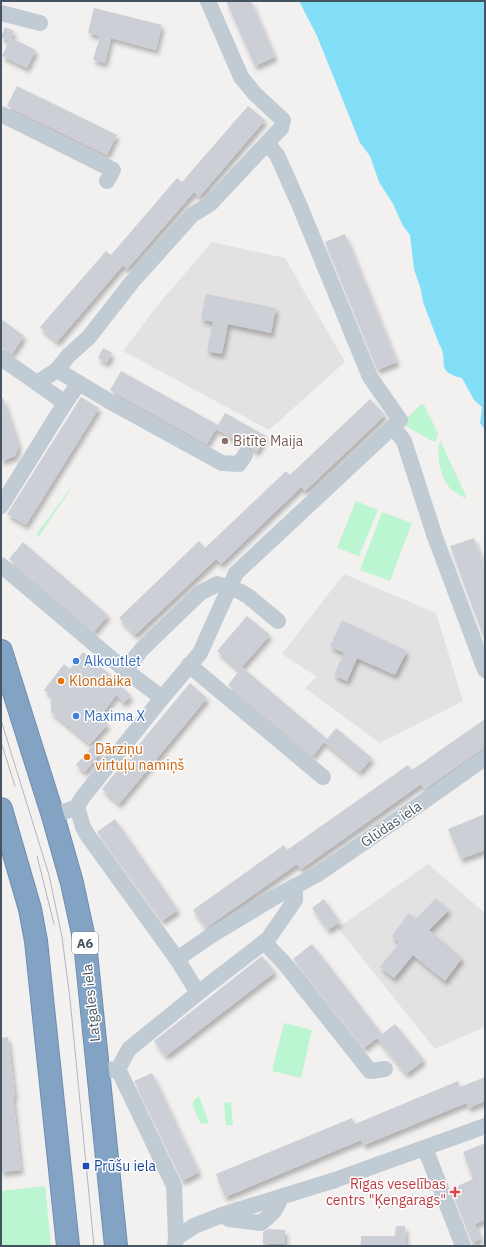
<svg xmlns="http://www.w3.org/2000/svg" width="486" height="1247" font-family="'IBM Plex Sans',sans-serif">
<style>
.education{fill:#e4e1e2}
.green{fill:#bbf5d1}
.water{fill:#83dff7}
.building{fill:#cccfd6;filter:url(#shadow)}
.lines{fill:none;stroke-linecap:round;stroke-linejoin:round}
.highway-casing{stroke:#6e8eb1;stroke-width:24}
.minor{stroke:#c0cbd4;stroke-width:16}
.highway{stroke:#83a3c5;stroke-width:22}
.tram{stroke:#b2b6bc;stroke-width:1}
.education-dot{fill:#8d6e63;stroke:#fff;stroke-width:1.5}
.shop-dot{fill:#3f7fe0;stroke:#fff;stroke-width:1.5}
.food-dot{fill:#e8710a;stroke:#fff;stroke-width:1.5}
.transit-dot{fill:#1a4fb4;stroke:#fff;stroke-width:1.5}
.health-dot{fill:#e0444e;stroke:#fff;stroke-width:1.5}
.labels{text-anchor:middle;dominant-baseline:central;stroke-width:3;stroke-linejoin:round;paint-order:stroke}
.shield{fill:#fff;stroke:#7e8790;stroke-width:1}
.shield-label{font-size:13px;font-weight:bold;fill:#465461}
.education-label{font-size:14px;fill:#785e54;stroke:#fff;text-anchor:start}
.shop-label{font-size:14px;fill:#366cbe;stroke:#fff;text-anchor:start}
.food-label{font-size:14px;fill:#c56008;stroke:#fff;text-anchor:start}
.street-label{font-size:14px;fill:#465461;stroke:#fff}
.transit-label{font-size:14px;fill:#164399;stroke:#fff;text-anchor:start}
.health-label{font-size:14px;fill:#be3a42;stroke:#fff;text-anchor:end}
</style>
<defs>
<filter id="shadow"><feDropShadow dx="2.5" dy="4.5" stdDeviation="2" flood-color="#0004"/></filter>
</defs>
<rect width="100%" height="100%" fill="#f3f0f0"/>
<g class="education">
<path d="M 212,242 L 285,258 L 345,362 L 269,430 L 123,351 L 157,306 Z"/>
<path d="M 344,574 L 436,613 L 463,701 L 380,743 L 305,688 L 317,677 L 282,654 Z"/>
<path d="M 428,864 L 485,913 L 485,1027 L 435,1049 L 338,928 Z"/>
</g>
<g class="green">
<path d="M 421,404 L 424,405 L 438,433 L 436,441 L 432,441 L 404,425 L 404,422 Z"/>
<path d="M 440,440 L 466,496 L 465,498 C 460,495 455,493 451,489 C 440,478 436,455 440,440 Z"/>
<path d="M 69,490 L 70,490 L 39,536 L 36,535 Z"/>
<path d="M 356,501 L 378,510 L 359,556 L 337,548 Z"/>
<path d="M 382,512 L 412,523 L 390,581 L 360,570 Z"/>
<path d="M 284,1023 L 312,1030 L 301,1078 L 272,1071 Z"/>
<path d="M 199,1096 L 209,1123 L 201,1124 L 192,1105 L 195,1099 Z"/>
<path d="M 231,1102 L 233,1125 L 226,1125 L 224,1103 Z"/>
<path d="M 45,1186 L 51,1246 L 1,1246 L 1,1191 Z"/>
</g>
<path class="water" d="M 299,1 L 485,1 L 485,430 L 480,423 L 482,407 L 474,400 L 462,378 C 433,371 450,361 439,344 L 423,302 L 421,290 L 414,269 L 410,235 L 403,226 L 393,204 L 379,182 L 370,156 L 360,143 L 317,36 Z"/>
<g class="building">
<path d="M 226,1 L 251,1 L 275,57 L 255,66 Z"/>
<path d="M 94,8 L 162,25 L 156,50 L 111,38 L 105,63 L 93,60 L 100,36 L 88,33 Z"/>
<path d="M 5,27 L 14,31 L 11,38 L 36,50 L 27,68 L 2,56 L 9,41 L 1,37 Z"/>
<path d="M 17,86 L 117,135 L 107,155 L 7,106 Z"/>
<path d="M 248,106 L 265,120 L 199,197 L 194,192 L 127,269 L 123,265 L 57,342 L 40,327 L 106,251 L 111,255 L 177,178 L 182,182 Z"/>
<path d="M 345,234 L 397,362 L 377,370 L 325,242 Z"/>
<path d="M 206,294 L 276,308 L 271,333 L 228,324 L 222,354 L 207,351 L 213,322 L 201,319 Z"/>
<path d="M 1,319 L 24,336 L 12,354 L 1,347 Z"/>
<path d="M 103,348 L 112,353 L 107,363 L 98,358 Z"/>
<path d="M 121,371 L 218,425 L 225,413 L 266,436 L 257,452 L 250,447 L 245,446 L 216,429 L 207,444 L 110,390 Z"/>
<path d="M 81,397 L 99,408 L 26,525 L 7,514 Z"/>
<path d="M 1,398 L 3,398 L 19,446 L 15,456 L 1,461 Z"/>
<path d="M 370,399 L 385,415 L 305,491 L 301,487 L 221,564 L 216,559 L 135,635 L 119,618 L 199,541 L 205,548 L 286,471 L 290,475 Z"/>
<path d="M 474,538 L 485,569 L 485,638 L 484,638 L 450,546 Z"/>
<path d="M 23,542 L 108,615 L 94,632 L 9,559 Z"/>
<path d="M 247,616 L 270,635 L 239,670 L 217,651 Z"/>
<path d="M 342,620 L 407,651 L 395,675 L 357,658 L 347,681 L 334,675 L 344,653 L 330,646 Z"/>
<path d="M 83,652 L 107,672 L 131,696 L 124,703 L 116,695 L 100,717 L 108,724 L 90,744 L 51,712 L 51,695 L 44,690 L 64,664 L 70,669 Z"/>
<path d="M 242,667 L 327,739 L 336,728 L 372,758 L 360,772 L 324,742 L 313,756 L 228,685 Z"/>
<path d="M 190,683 L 207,698 L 119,804 L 102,789 Z"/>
<path d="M 485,719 L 485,747 L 425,789 L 421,784 L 301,869 L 297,864 L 206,928 L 193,910 L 284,845 L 287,850 L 408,765 L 412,770 Z"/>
<path d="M 93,745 L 101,752 L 85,772 L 76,765 Z"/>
<path d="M 485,814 L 485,850 L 461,859 L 448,829 Z"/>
<path d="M 115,819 L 178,910 L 162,921 L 97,832 Z"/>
<path d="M 436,898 L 449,910 L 429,930 L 462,958 L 445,981 L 413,955 L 394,978 L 380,967 L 399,943 L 392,936 L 409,913 L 416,919 Z"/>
<path d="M 324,899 L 340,922 L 328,930 L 312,908 Z"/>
<path d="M 312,944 L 382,1034 L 395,1024 L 424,1060 L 406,1074 L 377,1038 L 364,1048 L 293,959 Z"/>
<path d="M 262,956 L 275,972 L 166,1056 L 154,1041 Z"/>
<path d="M 8,1037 L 15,1097 L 13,1097 L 21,1170 L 1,1172 L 1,1038 Z"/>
<path d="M 152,1073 L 199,1172 L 182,1181 L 134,1081 Z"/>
<path d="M 485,1077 L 485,1101 L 469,1108 L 466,1103 L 364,1145 L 361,1140 L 225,1197 L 216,1174 L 352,1118 L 355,1124 L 458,1081 L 460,1087 Z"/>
<path d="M 485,1143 L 485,1220 L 475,1224 L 481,1239 L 472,1243 L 451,1189 L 473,1179 L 463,1152 Z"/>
<path d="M 396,1226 L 405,1226 L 406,1246 L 361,1246 L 361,1236 L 395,1236 Z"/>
<path d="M 268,1229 L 285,1230 L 285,1244 L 263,1244 L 263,1232 Z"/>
</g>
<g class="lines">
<defs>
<g id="highway">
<path d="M 1,651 L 53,816 L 72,883 L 85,943 L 116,1246"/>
<path d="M 1,809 L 30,909 L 36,941 L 68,1246"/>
</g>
</defs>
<use href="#highway" class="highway-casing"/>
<g class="minor">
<path d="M 1,13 L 40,23"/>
<path d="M 1,114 L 113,170 L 107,181"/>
<path d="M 1,358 L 37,383 L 57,370 L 109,401 L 222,463 L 239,464 L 245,455"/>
<path d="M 57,370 L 68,356 L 89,337 L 132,282 L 192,215 L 210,204 L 267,143"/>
<path d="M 37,383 L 65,403"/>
<path d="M 393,427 L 404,441 L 435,537 L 485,670"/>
<path d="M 1,506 L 65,403 L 79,383"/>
<path d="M 1,565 L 125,670 L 162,698 L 82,798 L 77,807 L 53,816"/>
<path d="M 189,665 L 323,777"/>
<path d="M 125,670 L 142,649 L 200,593 L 217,584 L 239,591 L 248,596 L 278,621"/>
<path d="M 162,698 L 200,653 L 236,573 L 400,420 L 370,377 L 299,204 L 277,155 L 267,143 L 281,128 L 283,120 L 255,94 L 241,77 L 208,1"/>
<path d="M 77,807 L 83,827 L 88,836 L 177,959"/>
<path d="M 264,942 L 285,964 L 370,1071 L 385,1069"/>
<path d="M 198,993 L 268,939 L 295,900 L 295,886"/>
<path d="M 118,1069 L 174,1186 L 176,1238 L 175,1246"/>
<path d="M 98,1072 L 118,1069 L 129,1049 L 198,993 L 177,959 L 212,935 L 275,897 L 318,874 L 420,804 L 485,758"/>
<path d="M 425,1148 L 463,1246"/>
<path d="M 223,1215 L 229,1219 L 261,1223 C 269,1216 279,1209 279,1198"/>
<path d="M 176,1238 L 194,1226 L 222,1215 L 335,1180 L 485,1126"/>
</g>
<use href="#highway" class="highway"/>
<g class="tram">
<path d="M 1,720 L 49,875 L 62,937 L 70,999 L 94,1246"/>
<path d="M 1,742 L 15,786"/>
<path d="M 37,856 L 54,924"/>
</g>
</g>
<circle class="education-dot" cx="225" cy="441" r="4"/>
<g class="shop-dot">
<circle cx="76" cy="661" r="4"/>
<circle cx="76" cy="716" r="4"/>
</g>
<g class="food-dot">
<circle cx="61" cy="681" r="4"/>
<circle cx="87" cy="757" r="4"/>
</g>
<rect class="transit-dot" x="82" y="1162" width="8" height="8" rx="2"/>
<path class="health-dot" d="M453 1186h4v4h4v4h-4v4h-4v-4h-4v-4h4z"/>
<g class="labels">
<rect class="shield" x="72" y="932" width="26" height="22" rx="3"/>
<g class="shield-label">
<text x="85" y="943">A6</text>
</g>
<g class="education-label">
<text x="233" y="441">Bitīte Maija</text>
</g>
<g class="shop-label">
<text x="84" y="661">Alkoutlet</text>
<text x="84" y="716">Maxima X</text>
</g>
<g class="food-label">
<text x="69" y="681">Klondaika</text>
<text x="95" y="749">Dārziņu<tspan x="95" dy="16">virtuļu namiņš</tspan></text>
</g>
<g class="street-label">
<text transform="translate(391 824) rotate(-34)">Glūdas iela</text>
<text transform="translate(91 1003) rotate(-96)">Latgales iela</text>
</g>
<g class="transit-label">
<text x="94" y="1166">Prūšu iela</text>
</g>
<g class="health-label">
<text x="446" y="1184">Rīgas veselības<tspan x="446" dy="16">centrs "Ķengarags"</tspan></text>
</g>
</g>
<rect width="486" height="1247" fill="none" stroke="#465461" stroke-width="4"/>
</svg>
